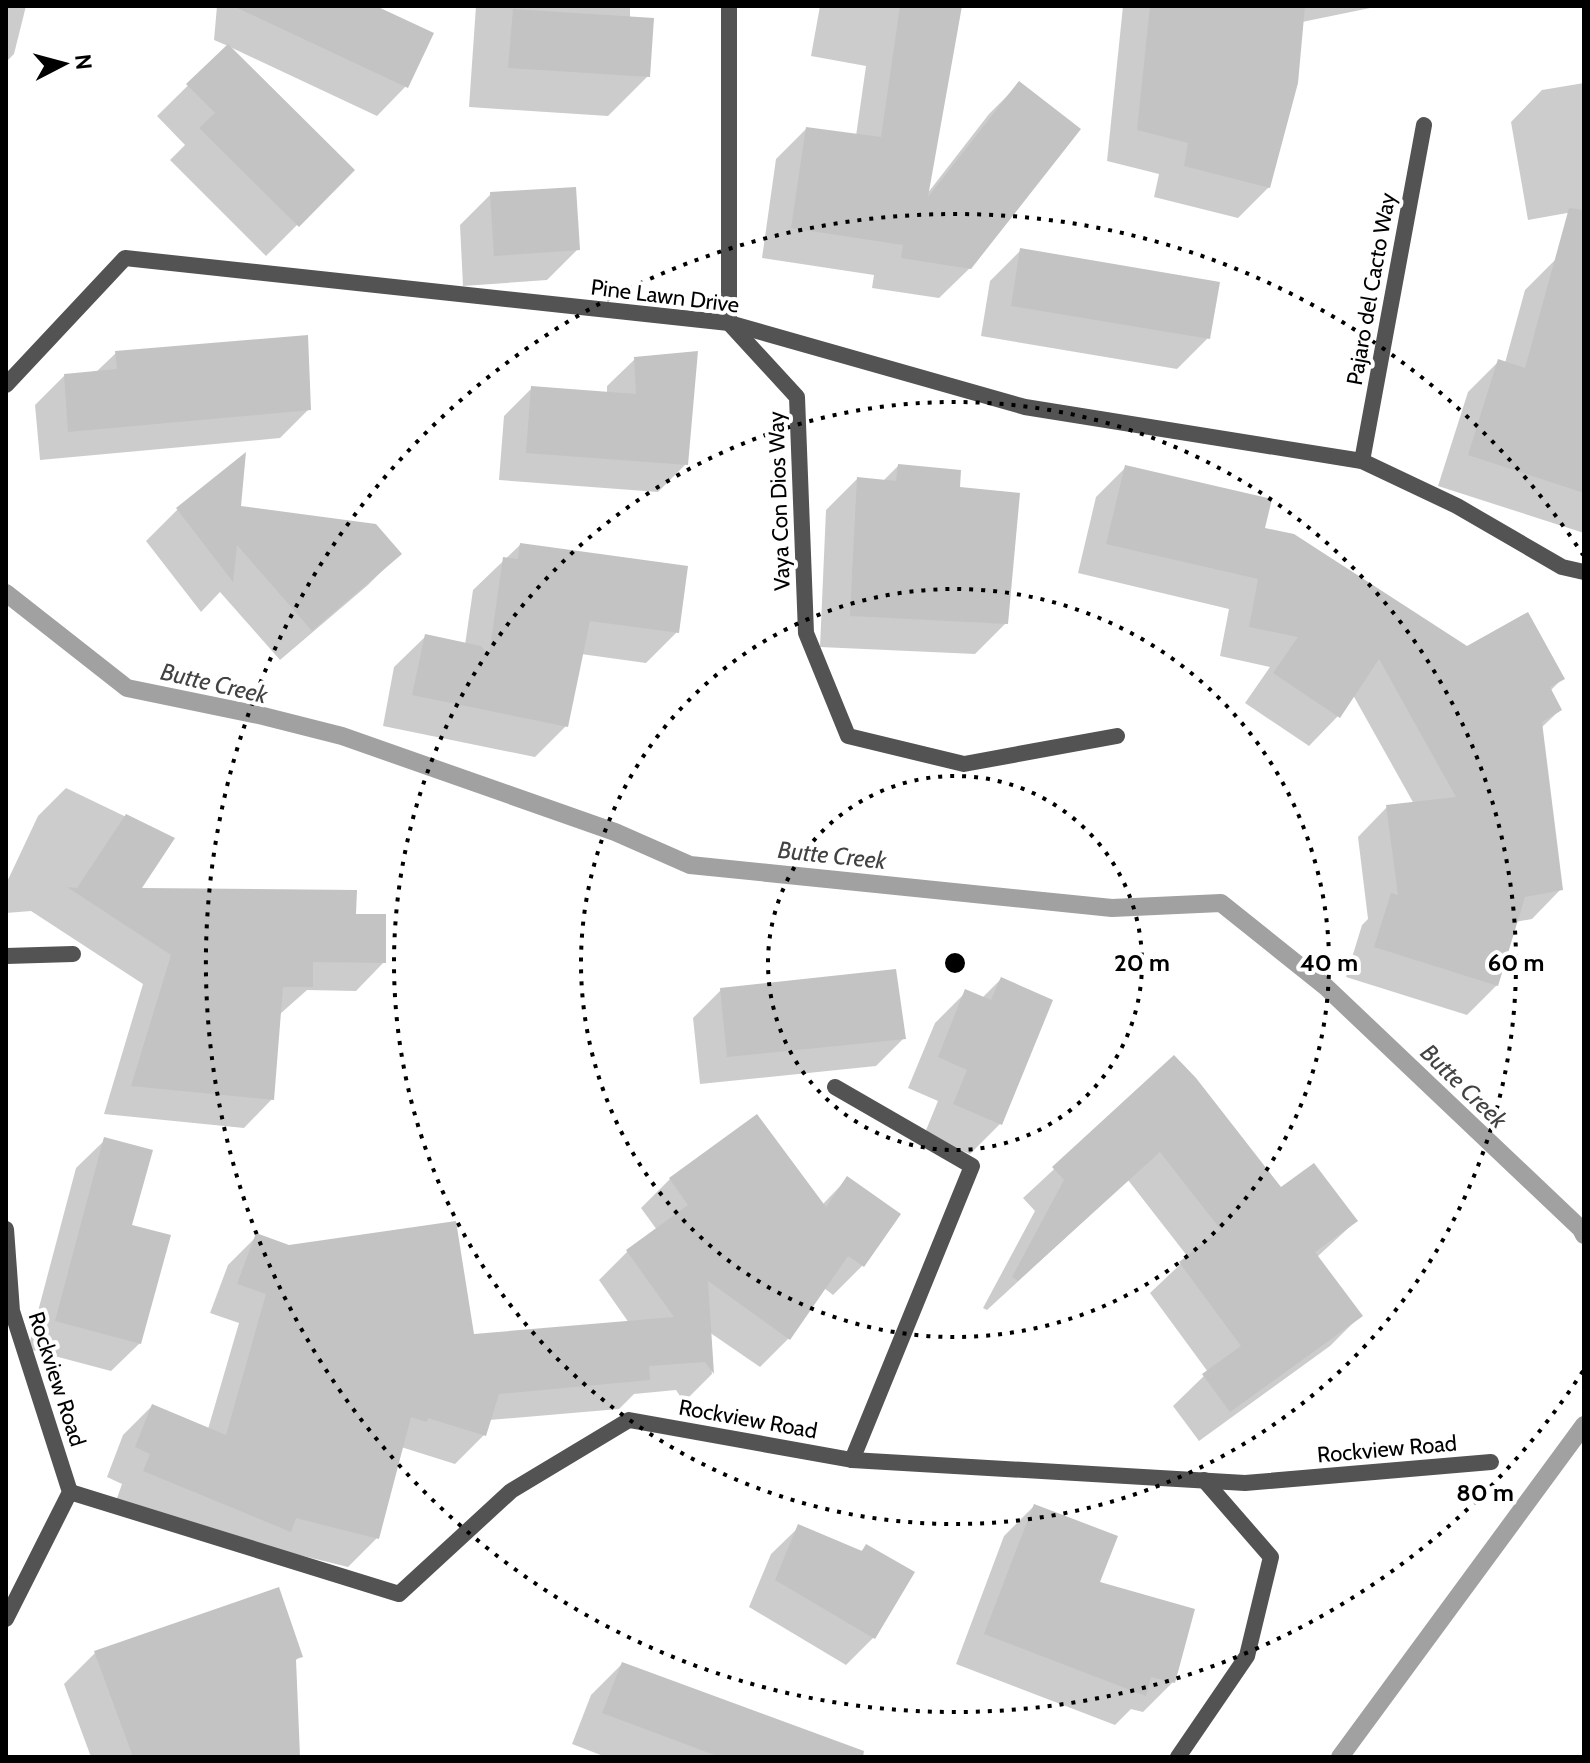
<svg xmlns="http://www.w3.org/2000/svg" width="1590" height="1763" font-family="Cabin,sans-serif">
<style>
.shadow{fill:#0003}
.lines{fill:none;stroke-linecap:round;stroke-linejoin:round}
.stream{stroke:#a1a1a1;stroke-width:18}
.building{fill:#c3c3c3}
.lane{stroke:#535353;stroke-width:16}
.street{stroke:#535353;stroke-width:16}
.ring{fill:none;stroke:#000;stroke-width:4;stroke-dasharray:4 8}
.labels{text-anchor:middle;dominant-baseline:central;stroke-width:8;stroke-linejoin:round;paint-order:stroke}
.street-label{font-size:22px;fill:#000;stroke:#fff}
.water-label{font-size:24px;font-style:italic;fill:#424242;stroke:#fff}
.centre{fill:#000;stroke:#fff;stroke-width:4}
.ring-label{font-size:24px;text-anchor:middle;font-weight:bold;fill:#000;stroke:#fff;stroke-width:8;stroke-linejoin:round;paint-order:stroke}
</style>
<rect width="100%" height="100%" fill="#fff"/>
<g class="shadow">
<path d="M 6,6 L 26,6 L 14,54 L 6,62 Z"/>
<path d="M 217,6 L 371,6 L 406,86 L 377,116 L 228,46 L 352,170 L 266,256 L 170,160 L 185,145 L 157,116 L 228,46 L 214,40 Z"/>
<path d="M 476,6 L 630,6 L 630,19 L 648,76 L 608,116 L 469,107 Z"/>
<path d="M 820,6 L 960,6 L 927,194 L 989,114 L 1019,84 L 970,268 L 939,298 L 872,288 L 874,275 L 762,258 L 776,159 L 806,129 L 856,136 L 866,66 L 811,56 Z"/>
<path d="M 1123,6 L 1380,6 L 1302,22 L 1269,187 L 1238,218 L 1154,197 L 1159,174 L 1107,161 Z"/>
<path d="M 1584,83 L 1584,210 L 1528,220 L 1511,122 L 1542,90 Z"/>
<path d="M 491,194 L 578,249 L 547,280 L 463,286 L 460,225 Z"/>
<path d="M 1021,250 L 1208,338 L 1177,369 L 981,336 L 990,281 Z"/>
<path d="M 1556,259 L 1584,267 L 1584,533 L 1438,486 L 1468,392 L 1499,361 L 1505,363 L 1525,290 Z"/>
<path d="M 116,353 L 309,409 L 280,438 L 40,460 L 35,405 L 64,376 L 95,373 Z"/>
<path d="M 635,359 L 686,464 L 658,492 L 499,480 L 504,416 L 532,388 L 607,394 L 607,386 Z"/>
<path d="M 244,457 L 238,508 L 399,554 L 368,585 L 280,660 L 220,592 L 201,612 L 146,541 L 177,510 Z"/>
<path d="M 898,466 L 957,489 L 1006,623 L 975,654 L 820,647 L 826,510 L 857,479 L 882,482 Z"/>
<path d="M 1126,467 L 1263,529 L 1467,648 L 1563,678 L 1550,691 L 1560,710 L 1541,728 L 1561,889 L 1532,919 L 1515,922 L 1497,985 L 1467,1015 L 1346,977 L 1362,925 L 1368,919 L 1358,837 L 1387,807 L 1414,804 L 1353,695 L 1338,716 L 1309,746 L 1245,703 L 1270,667 L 1220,656 L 1229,609 L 1078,573 L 1096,497 Z"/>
<path d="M 520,545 L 677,632 L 646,663 L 581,654 L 566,726 L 535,757 L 383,726 L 394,667 L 426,636 L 465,645 L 473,590 Z"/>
<path d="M 66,788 L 172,839 L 139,890 L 354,916 L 384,962 L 356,991 L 307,990 L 279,1015 L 272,1099 L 244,1128 L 104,1114 L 143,984 L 31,911 L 6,913 L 6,884 L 38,816 Z"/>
<path d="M 1001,979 L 1001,1123 L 970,1154 L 924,1135 L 938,1101 L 908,1088 L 935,1023 L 966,992 L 982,998 Z"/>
<path d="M 721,990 L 904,1038 L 876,1066 L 700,1084 L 693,1018 Z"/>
<path d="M 1174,1058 L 1281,1190 L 1356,1221 L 1317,1257 L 1360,1316 L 1330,1346 L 1199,1441 L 1173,1406 L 1208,1372 L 1150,1293 L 1188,1257 L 1128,1180 L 987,1310 L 983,1308 L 1035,1211 L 1023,1198 Z"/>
<path d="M 105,1140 L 130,1226 L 140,1343 L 111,1371 L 28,1349 L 76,1168 Z"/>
<path d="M 670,1179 L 822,1205 L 847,1179 L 862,1266 L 833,1295 L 824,1288 L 789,1338 L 760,1367 L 709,1332 L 712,1374 L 684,1402 L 676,1390 L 634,1394 L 619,1409 L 489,1420 L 484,1435 L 455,1464 L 401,1447 L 377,1538 L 348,1567 L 271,1548 L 260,1559 L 116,1501 L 122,1484 L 107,1477 L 123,1435 L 152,1406 L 208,1429 L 239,1323 L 210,1313 L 228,1265 L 257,1236 L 472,1336 L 629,1323 L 599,1280 L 628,1251 L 657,1230 L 641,1208 Z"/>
<path d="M 1034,1506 L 1173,1682 L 1143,1712 L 1131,1709 L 1115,1725 L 956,1664 L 1004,1536 Z"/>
<path d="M 799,1527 L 860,1552 L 866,1547 L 874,1637 L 846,1665 L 749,1607 L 771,1554 Z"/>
<path d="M 95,1653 L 300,1656 L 294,1662 L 298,1757 L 91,1757 L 64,1684 Z"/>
<path d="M 622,1664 L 764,1757 L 606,1757 L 572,1744 L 591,1695 Z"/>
</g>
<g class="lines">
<g class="stream">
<path d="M 6,593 L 127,688 L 263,716 L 342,736 L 615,832 L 690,865 L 1112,908 L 1221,903 L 1326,987 L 1581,1229 L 1584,1235"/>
<path d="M 1340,1757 L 1584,1425"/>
</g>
</g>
<g class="building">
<path d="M 233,6 L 376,6 L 434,33 L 408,88 Z"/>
<path d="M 900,6 L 962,6 L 928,197 L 1019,81 L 1081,129 L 971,269 L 901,258 L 903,245 L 791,228 L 806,127 L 881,137 Z"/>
<path d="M 1150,6 L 1305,6 L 1298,83 L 1270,188 L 1184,166 L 1188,143 L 1137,130 Z"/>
<path d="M 513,9 L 654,18 L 650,77 L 508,68 Z"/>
<path d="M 228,44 L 355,170 L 299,227 L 199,128 L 215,113 L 186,84 Z"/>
<path d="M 576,187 L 580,250 L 494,256 L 490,192 Z"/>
<path d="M 1569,208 L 1584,210 L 1584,493 L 1468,455 L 1498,359 L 1525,368 Z"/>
<path d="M 1020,248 L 1220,282 L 1210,339 L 1011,306 Z"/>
<path d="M 308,335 L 311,410 L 68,432 L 64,374 L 117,369 L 115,351 Z"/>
<path d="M 698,351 L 688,465 L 526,453 L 531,386 L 636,394 L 634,357 Z"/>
<path d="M 246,452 L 241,506 L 376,524 L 402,554 L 312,631 L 237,545 L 233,582 L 176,508 Z"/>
<path d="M 898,464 L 961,470 L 960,487 L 1020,493 L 1008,624 L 850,616 L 857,477 L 896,481 Z"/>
<path d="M 1125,465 L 1272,499 L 1265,528 L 1294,534 L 1467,646 L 1528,612 L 1565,679 L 1550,687 L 1562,710 L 1542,722 L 1563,890 L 1525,897 L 1498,986 L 1374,947 L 1391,893 L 1398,895 L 1386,805 L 1456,797 L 1379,659 L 1340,718 L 1273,673 L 1298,637 L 1249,627 L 1258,579 L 1106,544 Z"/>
<path d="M 520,543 L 688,566 L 679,633 L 590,621 L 568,727 L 412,695 L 425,634 L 481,646 L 489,655 L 503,557 L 518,559 Z"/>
<path d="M 126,814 L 175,838 L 142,888 L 357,890 L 356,914 L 386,914 L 386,963 L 313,962 L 313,987 L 283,987 L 274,1100 L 131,1086 L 171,955 L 67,887 L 77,888 Z"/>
<path d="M 896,969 L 906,1039 L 727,1057 L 720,988 Z"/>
<path d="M 1001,977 L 1053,1000 L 1002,1125 L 953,1104 L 967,1070 L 938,1057 L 965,989 L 991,1000 Z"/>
<path d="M 1174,1055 L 1196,1078 L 1281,1187 L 1314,1163 L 1358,1221 L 1315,1252 L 1363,1316 L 1230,1412 L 1202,1374 L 1241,1346 L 1179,1262 L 1221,1230 L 1160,1152 L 1018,1281 L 1012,1277 L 1064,1180 L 1052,1167 Z"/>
<path d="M 757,1114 L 826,1207 L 847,1176 L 901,1214 L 864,1267 L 848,1256 L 790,1340 L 708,1281 L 714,1374 L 705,1362 L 649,1366 L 650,1380 L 499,1394 L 486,1436 L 428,1418 L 427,1422 L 411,1417 L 379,1539 L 296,1518 L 291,1532 L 143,1471 L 150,1454 L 135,1447 L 152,1404 L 226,1435 L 266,1294 L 237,1284 L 256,1233 L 289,1245 L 456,1221 L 474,1334 L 674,1317 L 626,1250 L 688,1205 L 669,1178 Z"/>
<path d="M 104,1137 L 153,1150 L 132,1225 L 171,1235 L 141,1344 L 55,1321 Z"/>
<path d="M 1034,1504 L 1118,1536 L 1100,1582 L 1195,1609 L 1175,1683 L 1151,1677 L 1146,1696 L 984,1634 Z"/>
<path d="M 798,1524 L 862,1551 L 866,1544 L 915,1572 L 875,1639 L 775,1580 Z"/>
<path d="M 279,1587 L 303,1657 L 296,1659 L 300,1757 L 133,1757 L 94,1651 Z"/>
<path d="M 622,1662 L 864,1751 L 863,1757 L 720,1757 L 602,1713 Z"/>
</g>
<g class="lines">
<path class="lane" d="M 835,1087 L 972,1166 L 852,1460"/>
<g class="street">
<path d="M 729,6 L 729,323 L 797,397 L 806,633 L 848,736 L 964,764 L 1117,736"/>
<path d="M 6,385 L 125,258 L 729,323 L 1025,407 L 1362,461 L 1457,506 L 1562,567 L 1584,572"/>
<path d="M 1362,461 L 1424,125"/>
<path d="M 6,956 L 73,954"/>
<path d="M 6,1229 L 12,1311 L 70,1492 L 6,1619"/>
<path d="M 70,1492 L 399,1594 L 511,1491 L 629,1420 L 852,1460 L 1245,1483 L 1491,1462"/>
<path d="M 1178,1757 L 1247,1656 L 1271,1557 L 1204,1480"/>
</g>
</g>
<g class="ring">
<circle cx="955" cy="963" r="187"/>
<circle cx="955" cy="963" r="374"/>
<circle cx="955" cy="963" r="561"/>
<path d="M1583 1371A749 749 0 1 1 1583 555"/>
</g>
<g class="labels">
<g class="street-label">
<text transform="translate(1371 289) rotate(-80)">Pajaro del Cacto Way</text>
<text transform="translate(665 296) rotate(7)">Pine Lawn Drive</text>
<text transform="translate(779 501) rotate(-92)">Vaya Con Dios Way</text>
<text transform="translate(57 1379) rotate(72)">Rockview Road</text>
<text transform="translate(748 1419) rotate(10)">Rockview Road</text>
<text transform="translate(1387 1449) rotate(-5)">Rockview Road</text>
</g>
<g class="water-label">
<text transform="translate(214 683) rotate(13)">Butte Creek</text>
<text transform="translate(832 855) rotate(6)">Butte Creek</text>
<text transform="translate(1464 1086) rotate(44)">Butte Creek</text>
</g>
</g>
<circle cx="955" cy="963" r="12" class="centre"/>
<g class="ring-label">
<text x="1142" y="971">20 m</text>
<text x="1329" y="971">40 m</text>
<text x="1516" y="971">60 m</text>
<text x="1485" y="1501">80 m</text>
</g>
<rect width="1590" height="1763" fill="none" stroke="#000000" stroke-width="16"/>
<g transform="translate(64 64) rotate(84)" stroke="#ffffff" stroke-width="6" paint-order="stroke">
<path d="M0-6L14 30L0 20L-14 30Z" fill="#000000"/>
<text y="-12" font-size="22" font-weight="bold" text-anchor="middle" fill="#000000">N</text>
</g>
</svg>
